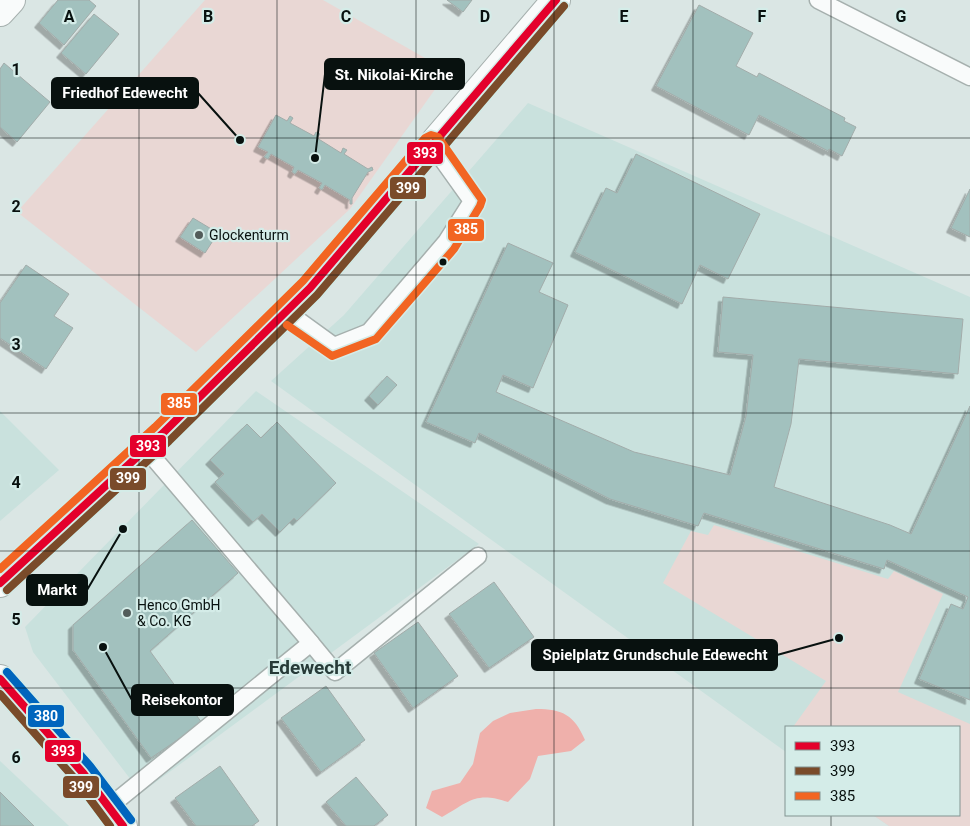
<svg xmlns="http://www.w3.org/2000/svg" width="970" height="826" font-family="Roboto,sans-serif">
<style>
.built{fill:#c9e1dd}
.green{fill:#e9d7d4}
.water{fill:#efb0ab}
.building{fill:#a2c1be;stroke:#a2acaa;filter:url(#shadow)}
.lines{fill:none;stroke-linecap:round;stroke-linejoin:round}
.lane-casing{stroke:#a6b0ae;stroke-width:19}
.street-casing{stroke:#a6b0ae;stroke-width:30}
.secondary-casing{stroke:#a6b0ae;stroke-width:30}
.lane{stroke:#f9fbfb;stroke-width:16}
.street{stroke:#f9fbfb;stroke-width:28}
.secondary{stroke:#f9fbfb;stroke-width:28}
.bus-1-casing{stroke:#d4ece8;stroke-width:11}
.bus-2-casing{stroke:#d4ece8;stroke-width:11}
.bus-3-casing{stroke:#d4ece8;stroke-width:11}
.bus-4-casing{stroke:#d4ece8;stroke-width:11}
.bus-1{stroke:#e4002b;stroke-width:8}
.bus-2{stroke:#7a4b2a;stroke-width:8}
.bus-3{stroke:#f26522;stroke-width:8}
.bus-4{stroke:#0065bd;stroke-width:8}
.grid{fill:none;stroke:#08110f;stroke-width:1;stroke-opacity:0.55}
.poi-dot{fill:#525c5a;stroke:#d4ece8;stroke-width:2}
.bus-dot{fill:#08110f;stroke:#d4ece8;stroke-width:2}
.labels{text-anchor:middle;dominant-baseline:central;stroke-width:4.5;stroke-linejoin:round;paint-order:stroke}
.poi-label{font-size:14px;fill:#08110f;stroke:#d4ece8;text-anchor:start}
.district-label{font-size:19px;font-weight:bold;fill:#273b38;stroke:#d4ece8}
.grid-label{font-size:16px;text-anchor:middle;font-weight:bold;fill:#08110f;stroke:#d4ece8;stroke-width:4.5;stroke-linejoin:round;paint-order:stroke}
.leader{fill:none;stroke:#08110f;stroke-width:2}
.callout-dot{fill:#08110f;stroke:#d4ece8;stroke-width:2}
.callout{fill:#08110f;stroke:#08110f;stroke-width:2}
.callout-label{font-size:15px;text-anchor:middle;font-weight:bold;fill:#fff}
.line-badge{stroke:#d4ece8;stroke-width:2}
.badge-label{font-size:14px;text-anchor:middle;font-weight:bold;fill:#fff}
</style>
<defs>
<filter id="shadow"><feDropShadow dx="-4.5" dy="4.5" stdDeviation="0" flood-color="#0004"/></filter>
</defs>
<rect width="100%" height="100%" fill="#dae6e4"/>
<g class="built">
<path d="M 528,103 L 970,297 L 970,826 L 889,826 L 873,815 L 959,815 L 959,727 L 786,727 L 786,752 L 271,381 L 344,315 Z"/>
<path d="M 256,391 L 479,544 L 141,793 L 33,652 L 25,627 Z"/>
<path d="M 0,411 L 59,470 L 0,521 Z"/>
<path d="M 0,761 L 69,826 L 0,826 Z"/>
</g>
<g class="green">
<path d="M 205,0 L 323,0 L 448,71 L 350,209 L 196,352 L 17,212 Z"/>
<path d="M 714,525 L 888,579 L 894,571 L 943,594 L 898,692 L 970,724 L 970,826 L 889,826 L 873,815 L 959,815 L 959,727 L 793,727 L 826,681 L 663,583 L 691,531 L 708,535 Z"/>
</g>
<path class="water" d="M 536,709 C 563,709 574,715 585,740 L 571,751 L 538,756 L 530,779 L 508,802 C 475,791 469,802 442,817 L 426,808 L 432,791 L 460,783 L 473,764 L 480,733 L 493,721 L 510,713 Z"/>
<g class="building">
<path d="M 58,0 L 89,0 L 96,6 L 64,45 L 39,23 Z"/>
<path d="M 447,0 L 472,0 L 463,12 Z"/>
<path d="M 699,5 L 753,33 L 736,66 L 757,77 L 759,73 L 845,118 L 844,121 L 856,127 L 842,156 L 829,149 L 828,151 L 759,115 L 749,135 L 656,86 Z"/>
<path d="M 94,14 L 119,34 L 86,74 L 61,53 Z"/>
<path d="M 4,63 L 50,102 L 17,142 L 0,127 L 0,69 Z"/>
<path d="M 276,115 L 287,121 L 290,116 L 293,118 L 290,123 L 314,136 L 316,132 L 320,134 L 317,138 L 341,153 L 343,148 L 347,150 L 344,154 L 368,169 L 372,167 L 373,170 L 368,172 L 352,198 L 352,204 L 350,204 L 350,200 L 325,185 L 322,190 L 319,188 L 322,183 L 298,170 L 295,174 L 292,172 L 294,167 L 271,154 L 268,159 L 264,157 L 268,152 L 258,147 Z"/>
<path d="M 636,154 L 760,214 L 728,279 L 700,265 L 682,304 L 575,252 L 606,188 L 617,193 Z"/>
<path d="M 970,189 L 970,237 L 951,228 Z"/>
<path d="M 193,218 L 218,233 L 205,253 L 180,237 Z"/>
<path d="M 508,243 L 553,263 L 539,292 L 568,305 L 533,388 L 503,375 L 496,392 L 634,452 L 730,475 L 746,416 L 753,355 L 718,352 L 723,297 L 963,319 L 958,374 L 799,359 L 791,424 L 774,487 L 890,525 L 911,534 L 970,406 L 970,700 L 919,679 L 951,604 L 963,609 L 968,597 L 887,560 L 884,569 L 704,513 L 698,526 L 610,499 L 479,433 L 475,443 L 426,422 Z"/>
<path d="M 26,265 L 69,294 L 54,316 L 73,328 L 46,369 L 0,338 L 0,303 Z"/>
<path d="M 387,376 L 397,385 L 378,405 L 369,396 Z"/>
<path d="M 277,422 L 336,483 L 297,521 L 294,518 L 280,532 L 262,514 L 253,522 L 215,482 L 224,474 L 210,460 L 247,424 L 261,438 Z"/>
<path d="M 192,520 L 238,573 L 150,651 L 202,723 L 151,758 L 73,650 L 73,625 Z"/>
<path d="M 494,582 L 534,637 L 489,668 L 449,614 Z"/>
<path d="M 418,622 L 458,676 L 413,708 L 374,653 Z"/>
<path d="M 326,686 L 365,740 L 321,772 L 281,718 Z"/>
<path d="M 220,766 L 259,821 L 252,826 L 196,826 L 175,798 Z"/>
<path d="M 356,777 L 388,815 L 374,826 L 346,826 L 326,802 Z"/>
<path d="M 0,792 L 34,826 L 0,826 Z"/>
</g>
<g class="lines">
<defs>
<g id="lane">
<path d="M 818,0 L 970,77"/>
<path d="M 287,312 L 334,346 L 369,332 L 446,242 L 472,201 L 432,145"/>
<path d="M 311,643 L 335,672 L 478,556"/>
<path d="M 109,807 L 311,643 L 146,449"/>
</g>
<path id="street" d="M 0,12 L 11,0"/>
<g id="secondary">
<path d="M 0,583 L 162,434 L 310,288 L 556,0"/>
<path d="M 0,679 L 83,773 L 123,826"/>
</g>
</defs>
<use href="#lane" class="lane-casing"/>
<use href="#street" class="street-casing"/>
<use href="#secondary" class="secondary-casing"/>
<use href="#lane" class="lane"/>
<use href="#street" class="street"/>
<use href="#secondary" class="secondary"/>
<defs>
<g id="bus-1">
<path d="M 0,583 L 162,434 L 310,288 L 556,0"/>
<path d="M 0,679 L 83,773 L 123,826"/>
</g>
<g id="bus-2">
<path d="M 7,590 L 169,441 L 317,295 L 564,6"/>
<path d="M 0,694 L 75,779 L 110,826"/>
</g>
<path id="bus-3" d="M 0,569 L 155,427 L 303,281 L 425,138 L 431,135 L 438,137 L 482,200 L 480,206 L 454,249 L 376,339 L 332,356 L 287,325"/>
<path id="bus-4" d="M 7,672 L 90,766 L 131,820"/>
</defs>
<use href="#bus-1" class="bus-1-casing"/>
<use href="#bus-2" class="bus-2-casing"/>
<use href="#bus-3" class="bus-3-casing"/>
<use href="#bus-4" class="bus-4-casing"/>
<use href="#bus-1" class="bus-1"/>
<use href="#bus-2" class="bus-2"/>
<use href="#bus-3" class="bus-3"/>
<use href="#bus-4" class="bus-4"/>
</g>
<path class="grid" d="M 139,0 L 139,826M 277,0 L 277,826M 416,0 L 416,826M 554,0 L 554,826M 693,0 L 693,826M 831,0 L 831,727M 0,138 L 970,138M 0,275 L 970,275M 0,413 L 970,413M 0,551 L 970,551M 0,688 L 970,688M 831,815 L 831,826"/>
<g class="poi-dot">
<circle cx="199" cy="235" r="5"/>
<circle cx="127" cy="613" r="5"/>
</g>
<circle class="bus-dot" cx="443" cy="262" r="4.5"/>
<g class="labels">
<g class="poi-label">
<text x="209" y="235">Glockenturm</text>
<text x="137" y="605">Henco GmbH<tspan x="137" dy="16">&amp; Co. KG</tspan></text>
</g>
<g class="district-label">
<text x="310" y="667">Edewecht</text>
</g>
</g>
<g class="grid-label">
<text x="69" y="22">A</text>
<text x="208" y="22">B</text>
<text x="346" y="22">C</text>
<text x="485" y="22">D</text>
<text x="624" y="22">E</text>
<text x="762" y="22">F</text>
<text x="901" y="22">G</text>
<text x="16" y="75">1</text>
<text x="16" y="212">2</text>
<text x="16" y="350">3</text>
<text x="16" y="488">4</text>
<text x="16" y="625">5</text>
<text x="16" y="763">6</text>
</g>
<path class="leader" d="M315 158L325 74M240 140L198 93M123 529L87 590M839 638L777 655M103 647L132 700"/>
<g class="callout-dot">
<circle cx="315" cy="158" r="5"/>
<circle cx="240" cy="140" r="5"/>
<circle cx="123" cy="529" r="5"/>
<circle cx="839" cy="638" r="5"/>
<circle cx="103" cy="647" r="5"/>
</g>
<g class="callout">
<rect x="325" y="59" width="139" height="30" rx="5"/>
<rect x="52" y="78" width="146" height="30" rx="5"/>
<rect x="27" y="575" width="60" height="30" rx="5"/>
<rect x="532" y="640" width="245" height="30" rx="5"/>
<rect x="132" y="685" width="101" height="30" rx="5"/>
</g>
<g class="callout-label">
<text x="394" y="80">St. Nikolai-Kirche</text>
<text x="125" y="98">Friedhof Edewecht</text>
<text x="57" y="595">Markt</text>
<text x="655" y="660">Spielplatz Grundschule Edewecht</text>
<text x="182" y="705">Reisekontor</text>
</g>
<g class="line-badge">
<rect x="406" y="141" width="38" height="24" rx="5" fill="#e4002b"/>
<rect x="389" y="176" width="38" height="24" rx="5" fill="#7a4b2a"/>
<rect x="447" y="218" width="38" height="24" rx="5" fill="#f26522"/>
<rect x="160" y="392" width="38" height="24" rx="5" fill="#f26522"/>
<rect x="129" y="434" width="38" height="24" rx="5" fill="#e4002b"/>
<rect x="109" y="467" width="38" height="24" rx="5" fill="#7a4b2a"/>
<rect x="27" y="704" width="38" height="24" rx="5" fill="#0065bd"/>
<rect x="44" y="739" width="38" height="24" rx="5" fill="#e4002b"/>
<rect x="62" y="775" width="38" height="24" rx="5" fill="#7a4b2a"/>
</g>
<g class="badge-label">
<text x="425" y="158">393</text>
<text x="408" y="193">399</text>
<text x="466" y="234">385</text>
<text x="179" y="408">385</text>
<text x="148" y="451">393</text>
<text x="128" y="483">399</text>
<text x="46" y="721">380</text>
<text x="63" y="756">393</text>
<text x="81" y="792">399</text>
</g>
<rect x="785" y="726" width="175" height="90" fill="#d4ece8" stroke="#829491"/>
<rect x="795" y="742" width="25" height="8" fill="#e4002b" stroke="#829491"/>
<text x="830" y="751" font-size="15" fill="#08110f">393</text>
<rect x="795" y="767" width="25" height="8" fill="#7a4b2a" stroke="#829491"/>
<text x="830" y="776" font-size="15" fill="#08110f">399</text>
<rect x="795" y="792" width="25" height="8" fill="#f26522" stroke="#829491"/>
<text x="830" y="801" font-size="15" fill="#08110f">385</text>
</svg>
